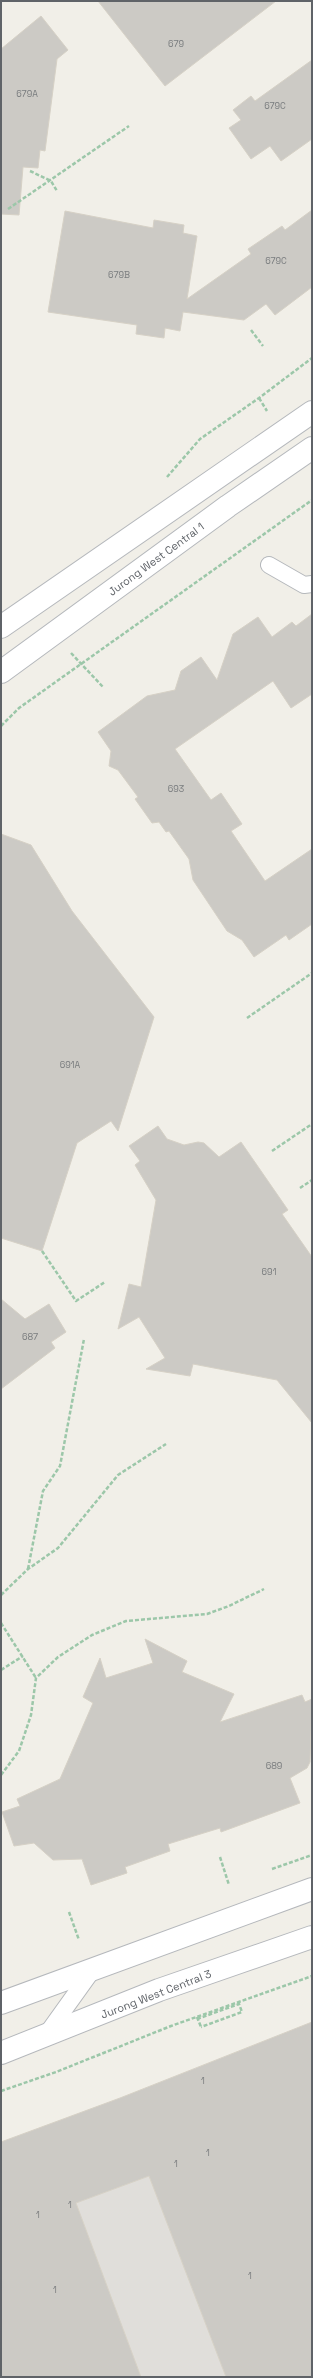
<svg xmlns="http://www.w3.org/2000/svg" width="313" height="2378" font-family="'Space Grotesk',sans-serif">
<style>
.industrial{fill:#e0deda}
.building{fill:#cccac5;stroke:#d6d1c6}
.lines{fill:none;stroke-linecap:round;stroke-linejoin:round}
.service-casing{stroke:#b5b8bc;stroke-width:18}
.minor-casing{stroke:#b5b8bc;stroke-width:24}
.tertiary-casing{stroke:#b5b8bc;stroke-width:24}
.path{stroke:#9cc7a9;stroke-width:2.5;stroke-dasharray:4 2;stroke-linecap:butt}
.service{stroke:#fff;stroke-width:16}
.minor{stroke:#fff;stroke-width:22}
.tertiary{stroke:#fff;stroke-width:22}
.path-bridge{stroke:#9cc7a9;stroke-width:2.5;stroke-dasharray:4 2;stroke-linecap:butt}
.labels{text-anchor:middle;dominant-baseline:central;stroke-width:3;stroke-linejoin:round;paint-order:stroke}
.number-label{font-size:9px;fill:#7a7d7f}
.street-label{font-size:11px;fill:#5f6368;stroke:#fff}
</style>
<rect width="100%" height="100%" fill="#f1efe8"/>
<path class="industrial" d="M 149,2176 L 226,2377 L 141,2377 L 76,2203 Z"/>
<g class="building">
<path d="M 98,1 L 276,1 L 165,86 Z"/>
<path d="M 41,16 L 68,50 L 57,59 L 45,151 L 40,150 L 38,168 L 23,167 L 19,215 L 1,214 L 1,49 Z"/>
<path d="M 312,60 L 312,139 L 281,161 L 270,146 L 251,159 L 229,128 L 241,120 L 233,110 L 251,96 L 255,101 Z"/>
<path d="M 312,210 L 312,287 L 275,315 L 266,304 L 244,320 L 183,312 L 180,331 L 165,328 L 164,338 L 136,334 L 137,325 L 48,312 L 65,211 L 153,228 L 154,220 L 184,225 L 183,233 L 197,236 L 187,299 L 251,254 L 248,249 L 282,226 L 285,230 Z"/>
<path d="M 312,614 L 312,694 L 291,708 L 273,681 L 175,749 L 211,800 L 221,793 L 242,824 L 231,831 L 265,881 L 312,849 L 312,924 L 289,940 L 286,935 L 254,957 L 242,940 L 227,931 L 193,880 L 189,859 L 169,831 L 166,832 L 159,822 L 152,823 L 135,799 L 138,797 L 118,770 L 109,766 L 111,751 L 98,732 L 147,696 L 175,690 L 181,671 L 201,657 L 217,680 L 233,634 L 258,617 L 272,637 L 292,622 L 296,626 Z"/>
<path d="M 1,834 L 31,845 L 72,911 L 154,1017 L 118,1131 L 111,1121 L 77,1143 L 42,1251 L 1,1238 Z"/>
<path d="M 158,1126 L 167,1139 L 184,1145 L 198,1142 L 204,1143 L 219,1157 L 241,1142 L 288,1210 L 282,1214 L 312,1257 L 312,1423 L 277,1380 L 193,1364 L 190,1376 L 146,1369 L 165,1358 L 139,1317 L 118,1329 L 129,1284 L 141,1287 L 156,1200 L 135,1165 L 140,1161 L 129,1146 Z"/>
<path d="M 1,1299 L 25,1319 L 49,1304 L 66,1332 L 51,1342 L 55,1348 L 1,1389 Z"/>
<path d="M 145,1639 L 187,1661 L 182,1672 L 234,1694 L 220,1722 L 302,1695 L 305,1702 L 312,1699 L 310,1762 L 307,1768 L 290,1778 L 300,1803 L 221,1832 L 220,1828 L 168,1844 L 170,1851 L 125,1867 L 127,1873 L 91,1885 L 82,1859 L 53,1860 L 34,1843 L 14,1846 L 2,1812 L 20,1806 L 17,1799 L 60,1779 L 93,1703 L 83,1697 L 100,1658 L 106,1678 L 153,1663 Z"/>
<path d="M 312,2022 L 312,2377 L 226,2377 L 149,2176 L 76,2203 L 141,2377 L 1,2377 L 1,2142 L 120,2098 Z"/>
</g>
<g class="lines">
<defs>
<g id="service">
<path d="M 269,565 L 304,585 L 312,584"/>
<path d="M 46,2035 L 94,1968"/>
</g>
<g id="minor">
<path d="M 1,2003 L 312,1889"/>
<path d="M 1,2053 L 159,1990 L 312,1937"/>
</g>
<g id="tertiary">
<path d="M 1,627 L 312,412"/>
<path d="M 1,672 L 228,506 L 312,448"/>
</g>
</defs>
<use href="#service" class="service-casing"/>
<use href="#minor" class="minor-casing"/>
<use href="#tertiary" class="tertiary-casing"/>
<g class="path">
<path d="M 30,171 L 51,181 L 57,191"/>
<path d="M 8,209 L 129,126"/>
<path d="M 251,330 L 263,346"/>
<path d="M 259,398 L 267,411"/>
<path d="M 167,477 L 200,439 L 259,398 L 312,358"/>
<path d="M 71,653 L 103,687"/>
<path d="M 1,726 L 19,708 L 312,500"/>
<path d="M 247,1018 L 312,973"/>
<path d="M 272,1151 L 312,1124"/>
<path d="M 300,1188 L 312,1180"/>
<path d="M 42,1251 L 76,1301 L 105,1282"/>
<path d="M 28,1569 L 43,1491 L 60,1466 L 84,1339"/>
<path d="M 1,1595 L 28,1569 L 58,1548 L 118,1475 L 166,1444"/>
<path d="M 1,1623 L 36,1678"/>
<path d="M 1,1670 L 23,1656"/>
<path d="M 1,1775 L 19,1751 L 31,1715 L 36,1678 L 58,1657 L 92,1635 L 126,1621 L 207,1614 L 229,1606 L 264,1589"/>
<path d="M 220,1857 L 229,1885"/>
<path d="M 272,1869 L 312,1855"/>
<path d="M 69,1912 L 79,1940"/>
<path d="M 197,2017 L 201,2027"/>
<path d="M 1,2091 L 56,2072 L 171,2026 L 312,1976"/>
</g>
<use href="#service" class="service"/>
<use href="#minor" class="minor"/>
<use href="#tertiary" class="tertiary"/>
<path class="path-bridge" d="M 197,2019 L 239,2004 L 242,2012 L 201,2027"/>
</g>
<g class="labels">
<g class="number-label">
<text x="176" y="44">679</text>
<text x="27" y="94">679A</text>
<text x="275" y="106">679C</text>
<text x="276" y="261">679C</text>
<text x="119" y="275">679B</text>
<text x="176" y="789">693</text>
<text x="70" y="1065">691A</text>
<text x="269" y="1272">691</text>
<text x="30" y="1337">687</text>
<text x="274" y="1766">689</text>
<text x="203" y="2081">1</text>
<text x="208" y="2153">1</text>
<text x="176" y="2164">1</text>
<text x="70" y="2205">1</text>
<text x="38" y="2215">1</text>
<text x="250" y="2276">1</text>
<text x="55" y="2290">1</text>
</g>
<g class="street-label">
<text transform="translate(156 559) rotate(-36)">Jurong West Central 1</text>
<text transform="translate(156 1994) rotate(-21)">Jurong West Central 3</text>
</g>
</g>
<rect width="313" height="2378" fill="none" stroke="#5f6368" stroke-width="4"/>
</svg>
